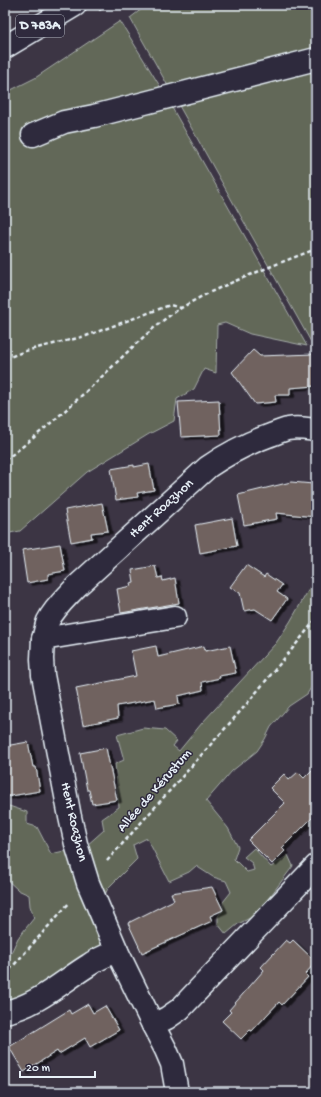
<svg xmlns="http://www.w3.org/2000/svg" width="321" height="1097" font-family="'Gochi Hand',sans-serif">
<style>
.green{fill:#626759;stroke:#a5aca8}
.building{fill:#70625e;stroke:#e8f1f8;filter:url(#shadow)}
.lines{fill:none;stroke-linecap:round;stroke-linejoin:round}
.street-casing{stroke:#e8f1f8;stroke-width:25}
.primary-casing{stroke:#e8f1f8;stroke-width:25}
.path{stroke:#e8f1f8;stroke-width:2.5;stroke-dasharray:4 3;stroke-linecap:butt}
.street{stroke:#2f2a3d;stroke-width:22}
.primary{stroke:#2f2a3d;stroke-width:22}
.labels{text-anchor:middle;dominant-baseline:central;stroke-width:3;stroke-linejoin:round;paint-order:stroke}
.shield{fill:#2f2a3d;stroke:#b0b5c0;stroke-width:1}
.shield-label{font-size:13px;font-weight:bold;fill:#e8f1f8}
.street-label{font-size:14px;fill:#e8f1f8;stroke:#2f2a3d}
</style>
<defs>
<filter id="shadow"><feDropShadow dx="4.5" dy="2.5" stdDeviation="0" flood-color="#0009"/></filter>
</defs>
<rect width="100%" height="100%" fill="#3c3544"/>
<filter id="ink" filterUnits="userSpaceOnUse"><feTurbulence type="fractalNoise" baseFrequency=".025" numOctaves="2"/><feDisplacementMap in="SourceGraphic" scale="8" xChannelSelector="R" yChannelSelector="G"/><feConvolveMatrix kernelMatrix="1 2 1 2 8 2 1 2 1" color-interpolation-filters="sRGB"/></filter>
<g filter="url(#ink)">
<g class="green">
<path d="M 147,5 L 316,5 L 316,360 L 315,349 L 130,18 Z"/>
<path d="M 120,21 L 158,83 L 307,346 L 250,334 L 225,323 L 217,325 L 216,373 L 204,369 L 194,389 L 177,399 L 174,421 L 149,434 L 87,472 L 20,531 L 5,534 L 5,93 L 35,78 Z"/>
<path d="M 316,577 L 316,680 L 307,694 L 289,706 L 271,727 L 265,739 L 257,751 L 232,771 L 206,801 L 228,828 L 238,847 L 234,859 L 247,872 L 254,870 L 252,863 L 244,857 L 254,848 L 271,867 L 288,855 L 293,866 L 256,915 L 238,924 L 226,934 L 218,924 L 218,916 L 223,910 L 223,902 L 231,892 L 226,881 L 213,877 L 196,866 L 189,872 L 169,881 L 147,838 L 133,845 L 137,859 L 108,888 L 97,913 L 104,946 L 70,971 L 5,1004 L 5,958 L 9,957 L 18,938 L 34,918 L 30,906 L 29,895 L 18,890 L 5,878 L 5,805 L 6,805 L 27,812 L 27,824 L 37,827 L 51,854 L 86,846 L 104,830 L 102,819 L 119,807 L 115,764 L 124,760 L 117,735 L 143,728 L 165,730 L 177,741 L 173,746 L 179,751 L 202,723 L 276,643 L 290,622 Z"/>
</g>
<g class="building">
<path d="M 253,350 L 260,356 L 314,354 L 315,386 L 290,388 L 290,395 L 275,395 L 276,402 L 255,404 L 232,372 Z"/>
<path d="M 219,400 L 221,435 L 181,437 L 178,402 Z"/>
<path d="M 149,464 L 154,490 L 137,493 L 138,497 L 116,500 L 111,469 L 134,465 L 134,467 Z"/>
<path d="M 291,482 L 313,484 L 312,489 L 316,489 L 316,517 L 276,513 L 277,519 L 244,525 L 238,495 Z"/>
<path d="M 102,503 L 108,531 L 91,533 L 92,538 L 71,542 L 65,510 Z"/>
<path d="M 232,518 L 237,546 L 200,553 L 195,525 Z"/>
<path d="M 60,544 L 65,571 L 48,574 L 48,579 L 27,583 L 22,550 Z"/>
<path d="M 246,565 L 264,577 L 266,574 L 282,585 L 277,592 L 287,599 L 272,620 L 255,609 L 244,611 L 240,593 L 230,587 Z"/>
<path d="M 155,566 L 158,578 L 162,577 L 163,581 L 175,578 L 179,603 L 121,613 L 117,589 L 131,586 L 130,583 L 134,582 L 132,570 Z"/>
<path d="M 156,646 L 158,657 L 204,646 L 205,651 L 230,646 L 236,673 L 219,676 L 220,678 L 202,682 L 203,690 L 178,696 L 179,704 L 157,708 L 155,699 L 117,706 L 118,718 L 83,725 L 76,688 L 136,676 L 131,651 Z"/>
<path d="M 28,742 L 33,767 L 36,767 L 40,791 L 5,797 L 5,746 Z"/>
<path d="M 106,748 L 117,800 L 92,804 L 89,790 L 87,790 L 80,753 Z"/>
<path d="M 316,766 L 316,814 L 282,848 L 285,851 L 272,864 L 248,840 L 285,803 L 270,788 L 284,774 L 289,780 L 298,772 L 304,778 Z"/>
<path d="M 212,887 L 223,910 L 210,916 L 212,921 L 142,953 L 128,923 L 174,900 L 171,893 Z"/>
<path d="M 286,940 L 290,943 L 293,940 L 316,962 L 305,974 L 308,977 L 282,1005 L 279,1002 L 252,1031 L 250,1030 L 241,1039 L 222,1021 L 231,1012 L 229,1010 L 264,970 L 261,967 Z"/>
<path d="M 88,1004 L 93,1013 L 105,1006 L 119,1030 L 90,1047 L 85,1038 L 59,1054 L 57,1051 L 24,1072 L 9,1047 L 69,1010 L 71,1014 Z"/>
</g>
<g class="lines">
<defs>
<g id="street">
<path d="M 33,135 L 64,122 L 94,116 L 316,59"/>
<path d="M 43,639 C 45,633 46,626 48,621 C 55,607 67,597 77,586 L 208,467 C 227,454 246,444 268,436 C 275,434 282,430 288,429 C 298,427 307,429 316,430"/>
<path d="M 117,951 L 88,883 L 76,844 L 70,817 L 43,675 L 42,659 L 43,639 L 175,617"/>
<path d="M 5,1012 C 36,1006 63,981 89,965 C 97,959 107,955 117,951 L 153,1025"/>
<path d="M 177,1092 L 172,1064 L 166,1050 L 153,1025 L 167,1018 L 180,1009 L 316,866"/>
</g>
<path id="primary" d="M 5,47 L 75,5"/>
</defs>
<use href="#street" class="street-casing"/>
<use href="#primary" class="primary-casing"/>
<g class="path">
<path d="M 99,10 L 108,5"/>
<path d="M 5,359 L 25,351 L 86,336 L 170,305 L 181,308"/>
<path d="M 5,460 C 36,437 65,411 93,385 C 117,363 139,339 165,319 C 189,301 218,288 245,277 C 269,267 292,258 316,249"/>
<path d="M 107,861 L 245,706 L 297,643 L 316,619"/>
<path d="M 5,975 L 70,902"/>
</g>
<use href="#street" class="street"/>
<use href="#primary" class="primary"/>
</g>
</g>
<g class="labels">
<rect class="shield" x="16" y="15" width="48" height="22" rx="3"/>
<g class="shield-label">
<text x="40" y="26">D 783A</text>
</g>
<g class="street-label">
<text transform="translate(162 509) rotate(-42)">Hent Roazhon</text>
<text transform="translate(155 791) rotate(-49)">Allée de Kérustum</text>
<text transform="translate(73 822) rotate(77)">Hent Roazhon</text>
</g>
</g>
<rect width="321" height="1097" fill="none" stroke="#2f2a3d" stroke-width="20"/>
<rect x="10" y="10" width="301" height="1077" fill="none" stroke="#e8f1f8" stroke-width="1.5" filter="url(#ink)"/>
<path d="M20 1071v6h75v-6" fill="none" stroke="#e8f1f8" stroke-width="2"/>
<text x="26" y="1071" font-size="12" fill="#e8f1f8" stroke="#2f2a3d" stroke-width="3" paint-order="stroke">20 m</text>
</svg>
